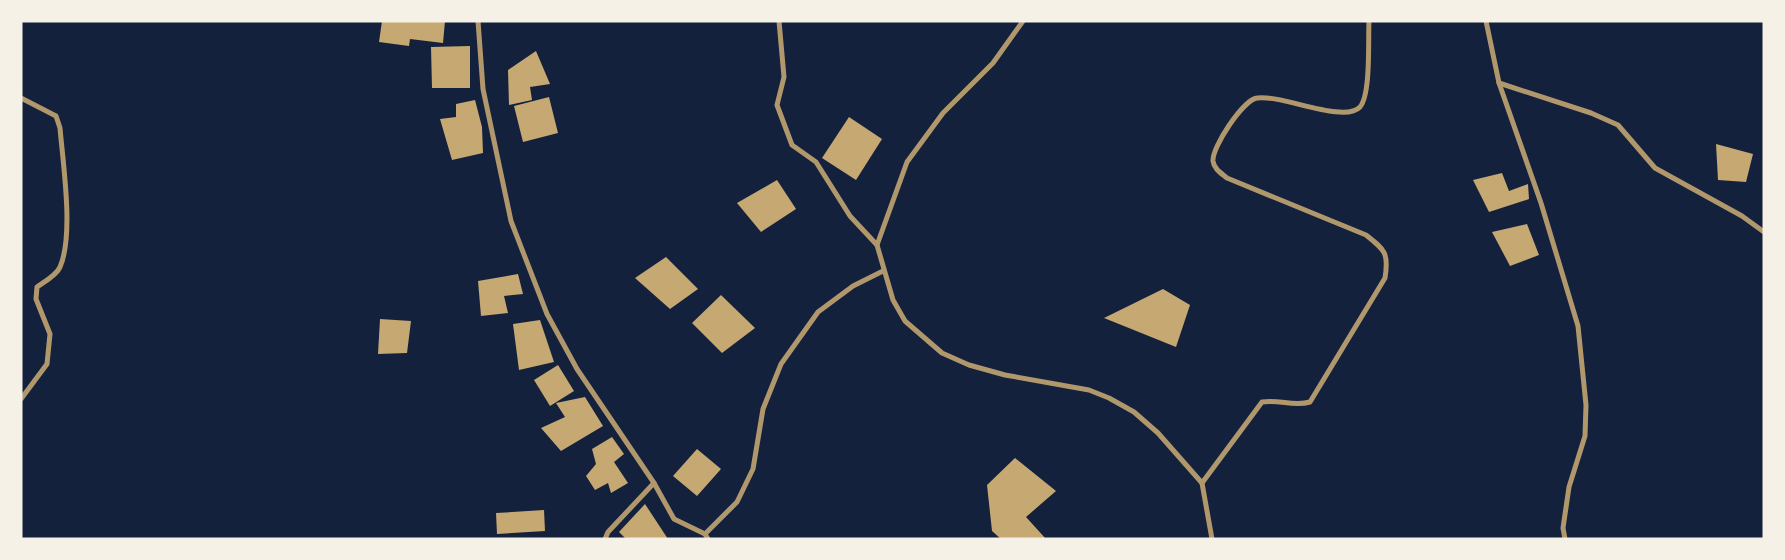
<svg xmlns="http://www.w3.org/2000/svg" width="1785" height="560" font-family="'Work Sans',sans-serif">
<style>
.building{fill:#c6a872}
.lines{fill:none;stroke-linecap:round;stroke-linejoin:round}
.minor{stroke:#b1986c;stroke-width:5}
</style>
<rect width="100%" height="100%" fill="#14213d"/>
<g class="building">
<path d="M 382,21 L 445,21 L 443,43 L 410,39 L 409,46 L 379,42 Z"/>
<path d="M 470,46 L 470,88 L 432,88 L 431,47 Z"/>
<path d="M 536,51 L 550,84 L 530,87 L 532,100 L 509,105 L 508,70 Z"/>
<path d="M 549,97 L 558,133 L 523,142 L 514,106 Z"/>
<path d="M 475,100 L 482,127 L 483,153 L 452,160 L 440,119 L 456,117 L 456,104 Z"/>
<path d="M 849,117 L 882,139 L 856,180 L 822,158 Z"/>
<path d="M 1716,144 L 1753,154 L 1746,182 L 1718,180 Z"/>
<path d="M 1502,173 L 1509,191 L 1528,184 L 1529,199 L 1489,212 L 1473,180 Z"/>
<path d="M 777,180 L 796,209 L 761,232 L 737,203 Z"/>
<path d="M 1527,224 L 1539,255 L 1510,266 L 1492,232 Z"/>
<path d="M 666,257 L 698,289 L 670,309 L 635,278 Z"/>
<path d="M 518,274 L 523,294 L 504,296 L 508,313 L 481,316 L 478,281 Z"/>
<path d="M 1163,289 L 1190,305 L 1176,347 L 1104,318 Z"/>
<path d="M 721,295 L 755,328 L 722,353 L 692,323 Z"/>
<path d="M 380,319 L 411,321 L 407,353 L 378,354 Z"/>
<path d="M 540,320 L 554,362 L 519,370 L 513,324 Z"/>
<path d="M 558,365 L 574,391 L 550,406 L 534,380 Z"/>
<path d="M 585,397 L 603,426 L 561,451 L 541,428 L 565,417 L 556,403 Z"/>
<path d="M 612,437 L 624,454 L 614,462 L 628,483 L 611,493 L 608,483 L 595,490 L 586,476 L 596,464 L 592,449 Z"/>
<path d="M 697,449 L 721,469 L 697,496 L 673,476 Z"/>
<path d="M 1015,458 L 1056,491 L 1026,517 L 1046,539 L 1001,539 L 992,531 L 987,485 Z"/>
<path d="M 645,504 L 668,539 L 626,539 L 619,532 Z"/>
<path d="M 544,510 L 545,531 L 497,534 L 496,513 Z"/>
</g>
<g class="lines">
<g class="minor">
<path d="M 478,21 L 483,89 L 511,221 L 547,314 L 577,369 L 654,483 L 674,519 L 705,534 L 708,539"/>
<path d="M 779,21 L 784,77 L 777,105 L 792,145 L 816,162 L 850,216 L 877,245 L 893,300 L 905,321 L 942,353 L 969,365 L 1005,375 L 1089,390 L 1109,398 L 1134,412 L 1158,433 L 1202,483 L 1212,539"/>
<path d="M 1486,21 L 1499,83 L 1591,113 L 1618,125 L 1655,168 L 1742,216 L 1764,232"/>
<path d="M 1499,83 L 1541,203 L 1578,326 L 1586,405 L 1585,436 L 1569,487 L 1563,528 L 1565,539"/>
<path d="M 21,98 L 56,116 L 60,128 C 63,164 74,235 60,267 C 57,275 44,282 37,287 L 36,299 L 50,334 L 47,364 L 21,399"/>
<path d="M 877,245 L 907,162 L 943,113 L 993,63 L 1023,21"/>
<path d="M 1202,483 L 1262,402 C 1280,399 1293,407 1310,402 L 1385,278 C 1389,253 1385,250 1366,235 L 1227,178 C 1221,173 1214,169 1213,161 C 1212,147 1243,100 1257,98 C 1281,94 1344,124 1360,107 C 1371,94 1368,40 1369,21"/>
<path d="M 705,534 L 737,502 L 753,469 L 763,409 L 781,364 L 818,312 L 853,286 L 883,271"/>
<path d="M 605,539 L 608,532 L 654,483"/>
</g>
</g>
<rect width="1785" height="560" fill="none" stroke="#f6f1e7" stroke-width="45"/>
</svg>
